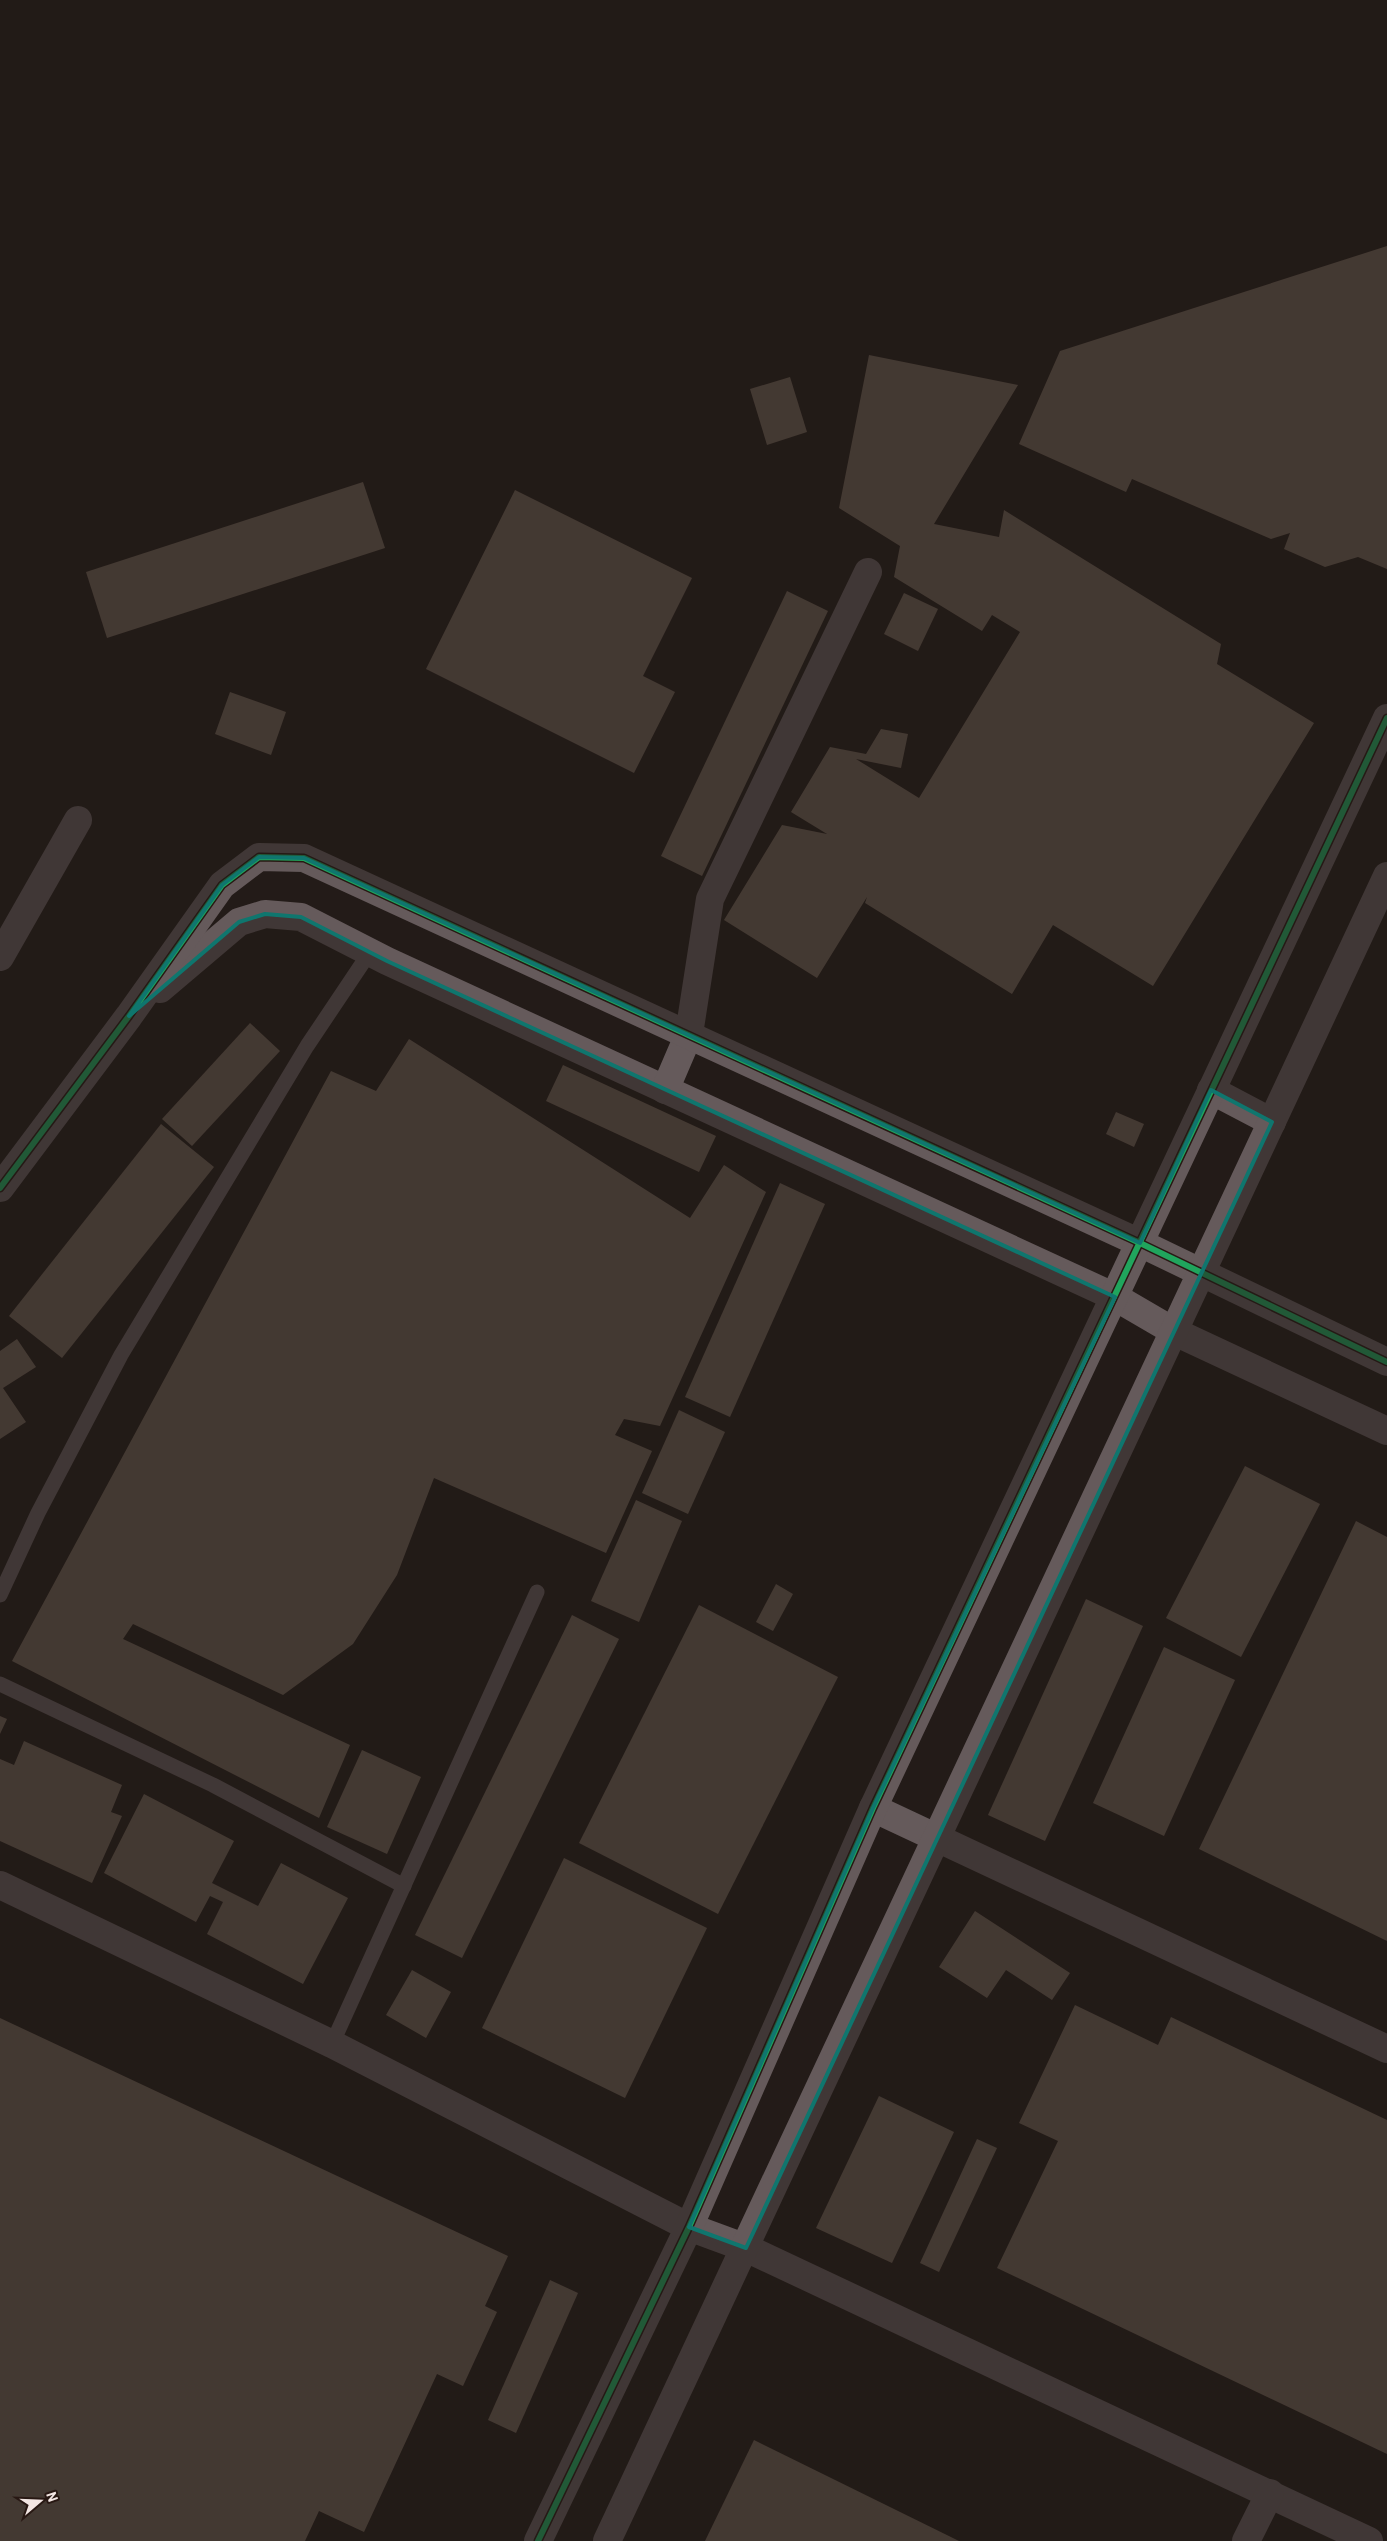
<svg xmlns="http://www.w3.org/2000/svg" width="1387" height="2541" font-family="Barlow,sans-serif">
<style>
.building{fill:#6c5e52}
.lines{fill:none;stroke-linecap:round;stroke-linejoin:round}
.lane{stroke:#655a5b;stroke-width:15}
.street{stroke:#655a5b;stroke-width:28}
.cycleway-casing{stroke:#281813;stroke-width:9}
.cycleway{stroke:#20a55d;stroke-width:6}
.marked{fill:none;stroke:#0f766e;stroke-width:4;stroke-linejoin:round}
</style>
<rect width="100%" height="100%" fill="#231b18"/>
<g class="building">
<path d="M 1387,246 L 1387,569 L 1358,557 L 1325,567 L 1284,549 L 1290,533 L 1271,539 L 1132,479 L 1126,492 L 1019,444 L 1060,351 Z"/>
<path d="M 869,355 L 1018,385 L 934,524 L 999,537 L 1004,510 L 1221,644 L 1217,664 L 1314,723 L 1153,986 L 1053,925 L 1012,994 L 865,903 L 867,897 L 817,978 L 724,920 L 782,825 L 827,834 L 791,812 L 830,747 L 866,754 L 881,729 L 908,734 L 901,768 L 856,759 L 919,798 L 1020,632 L 992,615 L 982,631 L 894,577 L 900,546 L 839,508 Z"/>
<path d="M 790,377 L 807,432 L 767,445 L 750,389 Z"/>
<path d="M 363,482 L 385,548 L 107,638 L 86,572 Z"/>
<path d="M 515,490 L 692,578 L 643,676 L 675,692 L 634,773 L 426,669 Z"/>
<path d="M 787,591 L 828,611 L 702,876 L 661,856 Z"/>
<path d="M 904,593 L 938,609 L 918,651 L 884,634 Z"/>
<path d="M 230,692 L 286,712 L 271,755 L 215,734 Z"/>
<path d="M 250,1023 L 280,1051 L 192,1146 L 162,1119 Z"/>
<path d="M 409,1039 L 690,1218 L 724,1165 L 766,1192 L 660,1426 L 624,1419 L 615,1435 L 652,1451 L 606,1553 L 434,1478 L 397,1575 L 353,1644 L 283,1695 L 133,1624 L 123,1639 L 350,1745 L 319,1818 L 12,1661 L 331,1071 L 376,1091 Z"/>
<path d="M 563,1065 L 716,1136 L 699,1172 L 546,1101 Z"/>
<path d="M 1116,1112 L 1144,1124 L 1134,1147 L 1106,1134 Z"/>
<path d="M 161,1124 L 214,1167 L 62,1358 L 9,1316 Z"/>
<path d="M 780,1183 L 825,1204 L 730,1417 L 685,1397 Z"/>
<path d="M 17,1339 L 36,1367 L 3,1388 L 26,1422 L 0,1439 L 0,1351 Z"/>
<path d="M 679,1410 L 725,1432 L 688,1514 L 642,1493 Z"/>
<path d="M 1245,1466 L 1320,1504 L 1241,1657 L 1166,1618 Z"/>
<path d="M 636,1500 L 682,1521 L 639,1622 L 591,1601 Z"/>
<path d="M 1356,1521 L 1387,1537 L 1387,1941 L 1199,1849 Z"/>
<path d="M 776,1584 L 793,1594 L 773,1631 L 756,1622 Z"/>
<path d="M 1086,1599 L 1143,1626 L 1045,1841 L 988,1815 Z"/>
<path d="M 699,1605 L 838,1677 L 718,1914 L 579,1843 Z"/>
<path d="M 572,1615 L 619,1639 L 462,1958 L 415,1935 Z"/>
<path d="M 1164,1647 L 1235,1680 L 1164,1836 L 1093,1803 Z"/>
<path d="M 0,1716 L 7,1719 L 0,1734 Z"/>
<path d="M 24,1741 L 122,1785 L 111,1812 L 122,1816 L 92,1883 L 0,1841 L 0,1759 L 14,1765 Z"/>
<path d="M 362,1750 L 421,1777 L 387,1854 L 327,1827 Z"/>
<path d="M 144,1794 L 234,1841 L 212,1883 L 258,1906 L 281,1863 L 348,1898 L 303,1984 L 207,1934 L 223,1902 L 210,1896 L 196,1922 L 104,1873 Z"/>
<path d="M 564,1858 L 707,1928 L 625,2098 L 482,2028 Z"/>
<path d="M 975,1911 L 1070,1973 L 1052,2000 L 1006,1970 L 987,1998 L 939,1967 Z"/>
<path d="M 412,1970 L 451,1992 L 426,2038 L 386,2015 Z"/>
<path d="M 1075,2005 L 1158,2045 L 1171,2017 L 1387,2120 L 1387,2454 L 997,2268 L 1058,2141 L 1019,2123 Z"/>
<path d="M 0,2018 L 508,2256 L 485,2306 L 497,2312 L 463,2386 L 437,2374 L 364,2532 L 319,2511 L 305,2541 L 0,2541 Z"/>
<path d="M 879,2096 L 954,2132 L 892,2263 L 816,2228 Z"/>
<path d="M 977,2139 L 997,2148 L 939,2272 L 920,2263 Z"/>
<path d="M 550,2280 L 578,2293 L 516,2433 L 488,2420 Z"/>
<path d="M 754,2440 L 959,2541 L 705,2541 Z"/>
</g>
<g class="lines">
<g class="lane">
<path d="M 0,1595 L 38,1513 L 121,1355 L 307,1046 L 370,952"/>
<path d="M 0,1684 L 213,1785 L 404,1886"/>
<path d="M 332,2044 L 537,1592"/>
</g>
<g class="street">
<path d="M 0,957 L 78,820"/>
<path d="M 160,989 L 239,922 L 265,914 L 301,917 L 387,961 L 1115,1297 L 1175,1332 L 1387,1431"/>
<path d="M 665,1090 L 689,1034 L 710,899 L 868,572"/>
<path d="M 1211,1090 L 1272,1122"/>
<path d="M 0,1188 L 129,1016 L 222,885 L 259,857 L 304,858 L 1140,1243 L 1387,1362"/>
<path d="M 873,1808 L 1387,2049"/>
<path d="M 0,1885 L 332,2044 L 689,2227 L 746,2248 L 1369,2541"/>
<path d="M 538,2541 L 689,2227 L 873,1808 L 1387,718"/>
<path d="M 607,2541 L 1387,876"/>
<path d="M 1246,2541 L 1270,2493"/>
</g>
<defs>
<g id="cycleway">
<path d="M 0,1188 L 129,1016 L 222,885 L 259,857 L 304,858 L 1140,1243 L 1387,1362"/>
<path d="M 538,2541 L 689,2227 L 873,1808 L 1387,718"/>
</g>
</defs>
<use href="#cycleway" class="cycleway-casing"/>
<use href="#cycleway" class="cycleway"/>
</g>
<path d="M0 0H1387V2541H0ZM 259,857 L 304,858 L 1140,1243 L 1211,1090 L 1272,1122 L 746,2248 L 689,2227 L 873,1808 L 1115,1297 L 387,961 L 301,917 L 265,914 L 239,922 L 129,1016 L 222,885 Z" fill="#231b18" fill-opacity=".55" fill-rule="evenodd"/>
<path class="marked" d="M 259,857 L 304,858 L 1140,1243 L 1211,1090 L 1272,1122 L 746,2248 L 689,2227 L 873,1808 L 1115,1297 L 387,961 L 301,917 L 265,914 L 239,922 L 129,1016 L 222,885 Z"/>
<g transform="translate(40 2501) rotate(71)" stroke="#281813" stroke-width="4" paint-order="stroke">
<path d="M0-4L9 19L0 12L-9 19Z" fill="#f3e6e3"/>
<text y="-8" font-size="14" font-weight="bold" text-anchor="middle" fill="#f3e6e3">N</text>
</g>
</svg>
